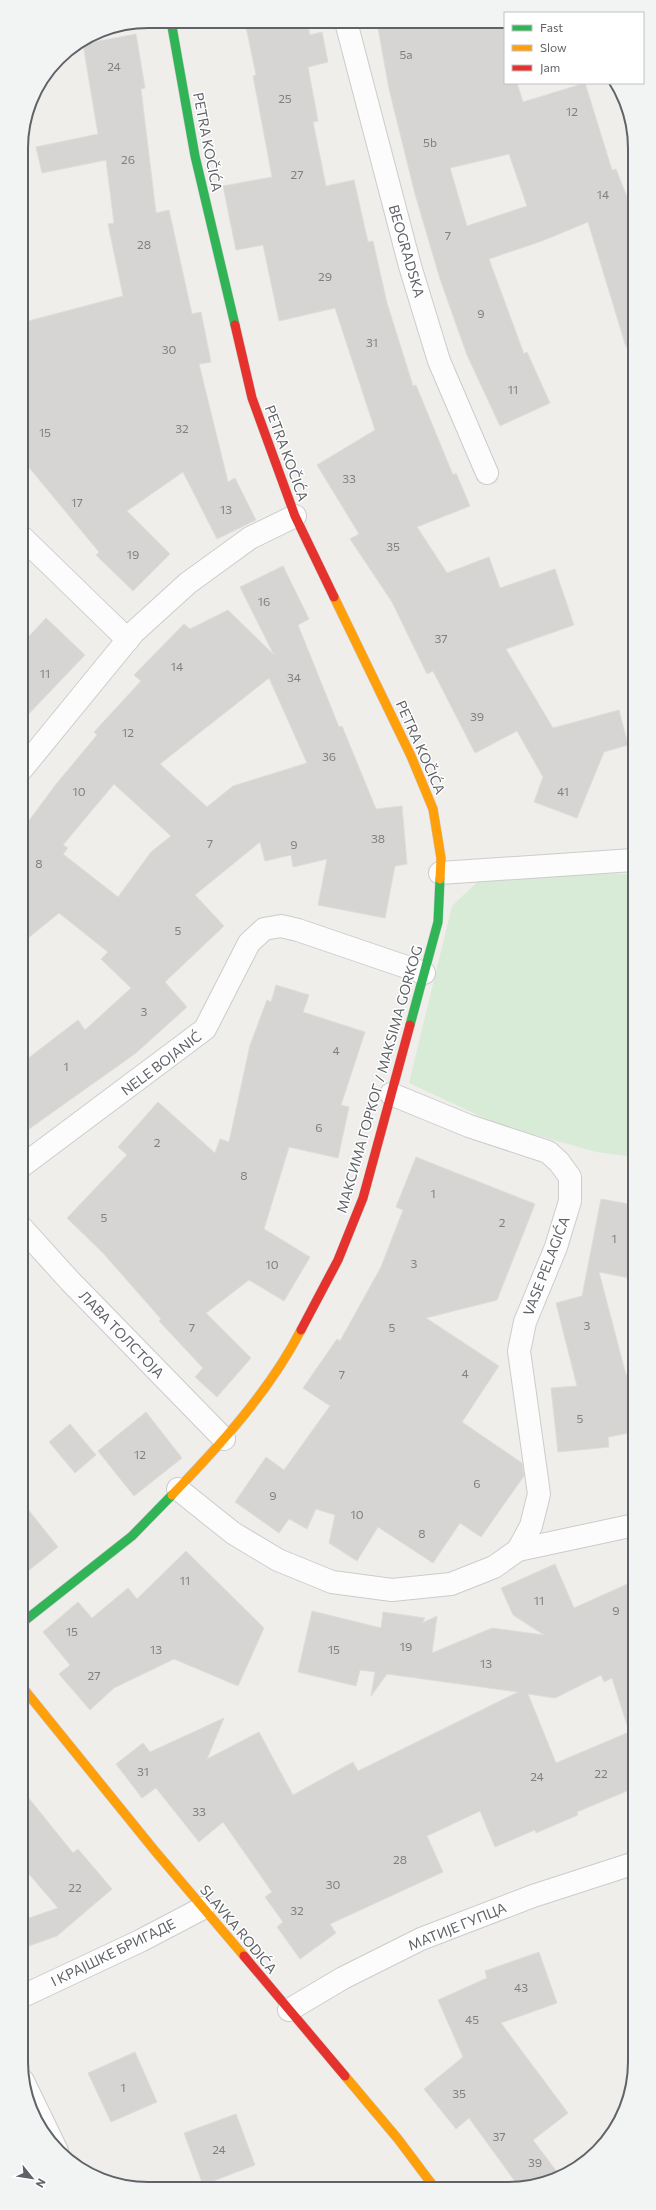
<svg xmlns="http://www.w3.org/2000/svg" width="656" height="2210" font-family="Commissioner,sans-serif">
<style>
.green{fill:#d8ebd6}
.building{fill:#d6d5d3;stroke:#deddd9;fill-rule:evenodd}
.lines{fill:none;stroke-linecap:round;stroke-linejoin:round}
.street-casing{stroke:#cbcccc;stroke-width:24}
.fast-casing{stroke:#cacacb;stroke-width:10}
.slow-casing{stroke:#cacacb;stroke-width:10}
.jam-casing{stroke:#cacacb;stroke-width:10}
.street{stroke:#fdfcfc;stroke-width:22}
.fast{stroke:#30b455;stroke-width:9}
.slow{stroke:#ff9f0a;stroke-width:9}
.jam{stroke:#e5322d;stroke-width:9}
.labels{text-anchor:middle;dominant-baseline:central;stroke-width:3;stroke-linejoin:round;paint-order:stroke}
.number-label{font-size:12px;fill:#7e8184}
.street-label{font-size:14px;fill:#5f6368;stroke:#fff}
.rim{fill:none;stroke:#5f6368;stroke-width:2}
</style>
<rect width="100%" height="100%" fill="#efeeea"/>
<path class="green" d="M 489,871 L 633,874 L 634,1157 L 596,1152 L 497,1124 L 409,1083 L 452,906 Z"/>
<g class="building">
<path d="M 245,22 L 307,22 L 310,35 L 322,32 L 328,62 L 308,67 L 318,121 L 313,122 L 326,186 L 354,180 L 368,242 L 373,241 L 387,303 L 413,386 L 416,385 L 453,475 L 456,473 L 470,506 L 417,527 L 447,573 L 489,557 L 500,588 L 555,569 L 574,625 L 506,649 L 553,728 L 619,710 L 628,745 L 604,752 L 577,818 L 534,802 L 543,777 L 517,731 L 475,753 L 433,671 L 427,674 L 392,602 L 350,539 L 359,534 L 317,465 L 375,430 L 335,308 L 279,321 L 263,245 L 236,250 L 223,186 L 272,177 L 253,76 L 256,75 Z"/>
<path d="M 407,23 L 505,23 L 505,83 L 517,83 L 523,102 L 585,83 L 612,170 L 616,169 L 633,212 L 633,346 L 626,347 L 588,222 L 542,241 L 489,259 L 524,354 L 527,352 L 550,403 L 500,426 L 467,355 L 440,279 L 415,194 L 389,89 L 378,28 ZM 509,154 L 527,206 L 467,226 L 450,168 Z"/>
<path d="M 136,34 L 145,88 L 141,89 L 156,213 L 169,210 L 192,314 L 201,312 L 211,362 L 199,364 L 228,482 L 235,478 L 256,520 L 217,539 L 183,472 L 127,511 L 170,554 L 133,591 L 96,555 L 99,552 L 22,459 L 21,323 L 123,296 L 108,224 L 114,223 L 106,160 L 42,173 L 36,147 L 98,134 L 83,44 Z"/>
<path d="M 283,566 L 309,619 L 298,625 L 339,727 L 342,726 L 376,809 L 402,806 L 407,864 L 395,866 L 385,918 L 318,905 L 327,859 L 293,867 L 291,855 L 265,861 L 260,842 L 195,895 L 224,926 L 165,982 L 187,1007 L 136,1053 L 22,1134 L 22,1063 L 78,1020 L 85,1030 L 131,988 L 101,959 L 108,952 L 59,913 L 22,943 L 22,830 L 57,783 L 97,735 L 94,732 L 141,681 L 134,675 L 184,624 L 190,629 L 228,610 L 274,655 L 240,587 ZM 269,678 L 307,763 L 233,786 L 207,807 L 160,764 ZM 114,784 L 171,836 L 151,852 L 118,897 L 63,854 L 68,848 L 63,845 Z"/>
<path d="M 46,618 L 85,655 L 22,721 L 22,644 Z"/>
<path d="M 276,985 L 309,995 L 303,1012 L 365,1032 L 341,1105 L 349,1107 L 338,1158 L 289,1147 L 264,1229 L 310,1257 L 284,1301 L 249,1280 L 206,1313 L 251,1358 L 217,1397 L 195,1377 L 203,1368 L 159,1321 L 161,1319 L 103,1253 L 67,1218 L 127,1155 L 118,1147 L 158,1102 L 215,1153 L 220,1139 L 229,1142 L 250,1045 L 267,1000 L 271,1002 Z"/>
<path d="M 416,1157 L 535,1204 L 497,1300 L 426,1318 L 499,1366 L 462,1422 L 522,1463 L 524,1476 L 481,1537 L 460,1523 L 433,1563 L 378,1527 L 357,1561 L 329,1543 L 335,1515 L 316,1509 L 307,1529 L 289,1519 L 279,1533 L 235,1502 L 266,1457 L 284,1470 L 330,1406 L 303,1388 L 337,1339 L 340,1341 L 381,1267 L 403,1210 L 396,1207 Z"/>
<path d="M 601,1199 L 634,1205 L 634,1279 L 599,1272 L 626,1375 L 634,1373 L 634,1432 L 608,1437 L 609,1447 L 558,1452 L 551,1388 L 577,1386 L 556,1303 L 582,1296 Z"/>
<path d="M 146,1412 L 182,1458 L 134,1496 L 98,1451 Z"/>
<path d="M 70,1424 L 96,1455 L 75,1473 L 49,1442 Z"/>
<path d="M 23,1503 L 58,1547 L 23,1575 Z"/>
<path d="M 186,1551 L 264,1628 L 238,1686 L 174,1659 L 114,1688 L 90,1710 L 59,1674 L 70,1665 L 43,1632 L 78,1602 L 92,1618 L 128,1588 L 137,1599 Z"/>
<path d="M 555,1564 L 574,1608 L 634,1581 L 634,1727 L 628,1728 L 612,1678 L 604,1682 L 601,1675 L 555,1698 L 528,1694 L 556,1763 L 634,1730 L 634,1788 L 577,1812 L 578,1815 L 536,1833 L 535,1830 L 495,1847 L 480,1811 L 427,1836 L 443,1872 L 330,1924 L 336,1933 L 300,1959 L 277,1927 L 283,1922 L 265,1897 L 272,1892 L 223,1822 L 199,1842 L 156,1788 L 142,1798 L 116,1764 L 143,1743 L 150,1752 L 224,1718 L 207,1759 L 259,1732 L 293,1795 L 353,1762 L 358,1771 L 518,1692 L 387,1674 L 371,1696 L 375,1672 L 360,1670 L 356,1686 L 298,1672 L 312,1611 L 381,1628 L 383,1612 L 425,1618 L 422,1623 L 437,1616 L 432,1653 L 492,1628 L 544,1635 L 513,1615 L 501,1588 Z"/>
<path d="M 23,1791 L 73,1853 L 78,1849 L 112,1889 L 57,1936 L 23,1948 L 23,1920 L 58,1908 L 23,1867 Z"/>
<path d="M 539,1952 L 557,2003 L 501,2023 L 568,2113 L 533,2140 L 560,2176 L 533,2187 L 519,2187 L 469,2118 L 456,2129 L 424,2089 L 463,2057 L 438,2000 L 487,1978 L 485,1971 Z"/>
<path d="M 135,2052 L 157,2102 L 111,2122 L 88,2073 Z"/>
<path d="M 236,2114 L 255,2165 L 203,2185 L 184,2133 Z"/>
</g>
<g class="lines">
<defs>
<g id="street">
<path d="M 346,22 L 410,266 L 439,361 L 487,473"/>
<path d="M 22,537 L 128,640"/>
<path d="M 22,769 L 134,632 L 188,583 L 250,538 L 295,516"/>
<path d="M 440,873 L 633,860"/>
<path d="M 22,1166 L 205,1029 L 249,943 L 264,929 L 281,926 L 298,930 L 424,973"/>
<path d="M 22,1228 L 70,1281 L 224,1439"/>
<path d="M 178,1489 L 233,1533 L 278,1560 L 332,1582 L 392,1590 L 451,1584 L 494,1567 L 518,1550 L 531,1526 L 539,1494 L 519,1351 L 525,1322 L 556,1247 L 570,1201 L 570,1177 L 559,1162 L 548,1152 L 469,1126 L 391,1094"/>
<path d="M 518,1550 L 630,1526"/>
<path d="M 23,1996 L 140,1941 L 203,1908"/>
<path d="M 289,2010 L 343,1978 L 421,1939 L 533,1896 L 635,1863"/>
<path d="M 23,2081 L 57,2151"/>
</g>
<g id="fast">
<path d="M 171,21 L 195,156 L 235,325"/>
<path d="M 410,1025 L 438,922 L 440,879"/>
<path d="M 23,1622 L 132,1536 L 172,1495"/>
</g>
<g id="slow">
<path d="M 334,597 L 411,756 L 433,809 L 441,858 L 440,879"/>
<path d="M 172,1495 C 220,1445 269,1392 301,1330"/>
<path d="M 23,1688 L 155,1851 L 244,1956"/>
<path d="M 345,2076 L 398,2139 L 434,2187"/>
</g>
<g id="jam">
<path d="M 235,325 L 252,398 L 295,516 L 334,597"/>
<path d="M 301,1330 L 338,1260 L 363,1198 L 410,1025"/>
<path d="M 244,1956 L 345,2076"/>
</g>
</defs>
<use href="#street" class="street-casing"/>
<use href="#fast" class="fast-casing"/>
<use href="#slow" class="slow-casing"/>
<use href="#jam" class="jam-casing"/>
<use href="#street" class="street"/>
<use href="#fast" class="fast"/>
<use href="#slow" class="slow"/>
<use href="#jam" class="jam"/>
</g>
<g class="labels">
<g class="number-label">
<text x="406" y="54">5a</text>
<text x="114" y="66">24</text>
<text x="285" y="98">25</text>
<text x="572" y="111">12</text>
<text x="430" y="142">5b</text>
<text x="128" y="159">26</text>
<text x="297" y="174">27</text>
<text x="603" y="194">14</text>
<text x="448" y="235">7</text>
<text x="144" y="244">28</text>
<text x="325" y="276">29</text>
<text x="481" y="313">9</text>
<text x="372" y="342">31</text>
<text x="169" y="349">30</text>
<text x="513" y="389">11</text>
<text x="182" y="428">32</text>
<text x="45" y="432">15</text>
<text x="349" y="478">33</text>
<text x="77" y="502">17</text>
<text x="226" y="509">13</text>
<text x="393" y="546">35</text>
<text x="133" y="554">19</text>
<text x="264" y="601">16</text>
<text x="441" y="638">37</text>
<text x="177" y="666">14</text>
<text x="45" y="673">11</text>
<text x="294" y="677">34</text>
<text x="477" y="716">39</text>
<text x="128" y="732">12</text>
<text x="329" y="756">36</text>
<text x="79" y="791">10</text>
<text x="563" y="791">41</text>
<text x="378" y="838">38</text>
<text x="210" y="843">7</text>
<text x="294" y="844">9</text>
<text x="39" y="863">8</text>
<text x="178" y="930">5</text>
<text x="144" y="1011">3</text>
<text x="336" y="1050">4</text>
<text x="66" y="1066">1</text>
<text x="319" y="1127">6</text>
<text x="157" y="1142">2</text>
<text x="244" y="1175">8</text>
<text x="433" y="1193">1</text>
<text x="104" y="1217">5</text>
<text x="502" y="1222">2</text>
<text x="614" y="1238">1</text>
<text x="414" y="1263">3</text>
<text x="272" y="1264">10</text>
<text x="587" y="1325">3</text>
<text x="192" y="1327">7</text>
<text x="392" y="1327">5</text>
<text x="465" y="1373">4</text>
<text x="342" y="1374">7</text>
<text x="580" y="1418">5</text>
<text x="140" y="1454">12</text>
<text x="477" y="1483">6</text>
<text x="273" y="1495">9</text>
<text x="357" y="1514">10</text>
<text x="422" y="1533">8</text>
<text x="185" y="1580">11</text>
<text x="539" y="1600">11</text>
<text x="616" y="1610">9</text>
<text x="72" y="1631">15</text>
<text x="406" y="1646">19</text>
<text x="156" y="1649">13</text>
<text x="334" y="1649">15</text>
<text x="486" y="1663">13</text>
<text x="94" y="1675">27</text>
<text x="143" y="1771">31</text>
<text x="601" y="1773">22</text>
<text x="537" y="1776">24</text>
<text x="199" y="1811">33</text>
<text x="400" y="1859">28</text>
<text x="333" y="1884">30</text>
<text x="75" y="1887">22</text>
<text x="297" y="1910">32</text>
<text x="521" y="1987">43</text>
<text x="472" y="2019">45</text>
<text x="123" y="2087">1</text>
<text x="459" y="2093">35</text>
<text x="499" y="2136">37</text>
<text x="219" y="2149">24</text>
<text x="535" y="2162">39</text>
</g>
<g class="street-label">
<text transform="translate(208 142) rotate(79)">PETRA KOČIĆA</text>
<text transform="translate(407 251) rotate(74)">BEOGRADSKA</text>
<text transform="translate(287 453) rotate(70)">PETRA KOČIĆA</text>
<text transform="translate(421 747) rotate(66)">PETRA KOČIĆA</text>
<text transform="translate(161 1063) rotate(-37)">NELE BOJANIĆ</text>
<text transform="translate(379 1079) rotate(-74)">МАКСИМА ГОРКОГ / MAKSIMA GORKOG</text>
<text transform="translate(546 1266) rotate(-69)">VASE PELAGIĆA</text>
<text transform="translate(122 1334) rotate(46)">ЛАВА ТОЛСТОЈА</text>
<text transform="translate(457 1926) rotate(-22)">МАТИЈЕ ГУПЦА</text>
<text transform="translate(239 1929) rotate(50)">SLAVKA RODIĆA</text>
<text transform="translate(113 1952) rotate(-26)">I КРАЈШКЕ БРИГАДЕ</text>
</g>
</g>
<path d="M0 0H656V2210H0ZM148 28H508A120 120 0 0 1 628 148V2062A120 120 0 0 1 508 2182H148A120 120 0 0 1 28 2062V148A120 120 0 0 1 148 28Z" fill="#f2f3f3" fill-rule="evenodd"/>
<path class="rim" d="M148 28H508A120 120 0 0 1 628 148V2062A120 120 0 0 1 508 2182H148A120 120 0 0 1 28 2062V148A120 120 0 0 1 148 28Z"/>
<rect x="504" y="12" width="140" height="72" fill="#ffffff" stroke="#bfc1c3"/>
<rect x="512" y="25" width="20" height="6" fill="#30b455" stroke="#bfc1c3"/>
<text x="540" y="32" font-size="12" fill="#5f6368">Fast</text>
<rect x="512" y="45" width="20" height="6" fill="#ff9f0a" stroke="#bfc1c3"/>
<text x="540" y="52" font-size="12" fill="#5f6368">Slow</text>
<rect x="512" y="65" width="20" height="6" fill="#e5322d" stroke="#bfc1c3"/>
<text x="540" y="72" font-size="12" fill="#5f6368">Jam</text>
<g transform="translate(32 2178) rotate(120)" stroke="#ffffff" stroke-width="3" paint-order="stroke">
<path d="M0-3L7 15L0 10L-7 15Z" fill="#5f6368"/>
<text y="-6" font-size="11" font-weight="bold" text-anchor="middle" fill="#5f6368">N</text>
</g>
</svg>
